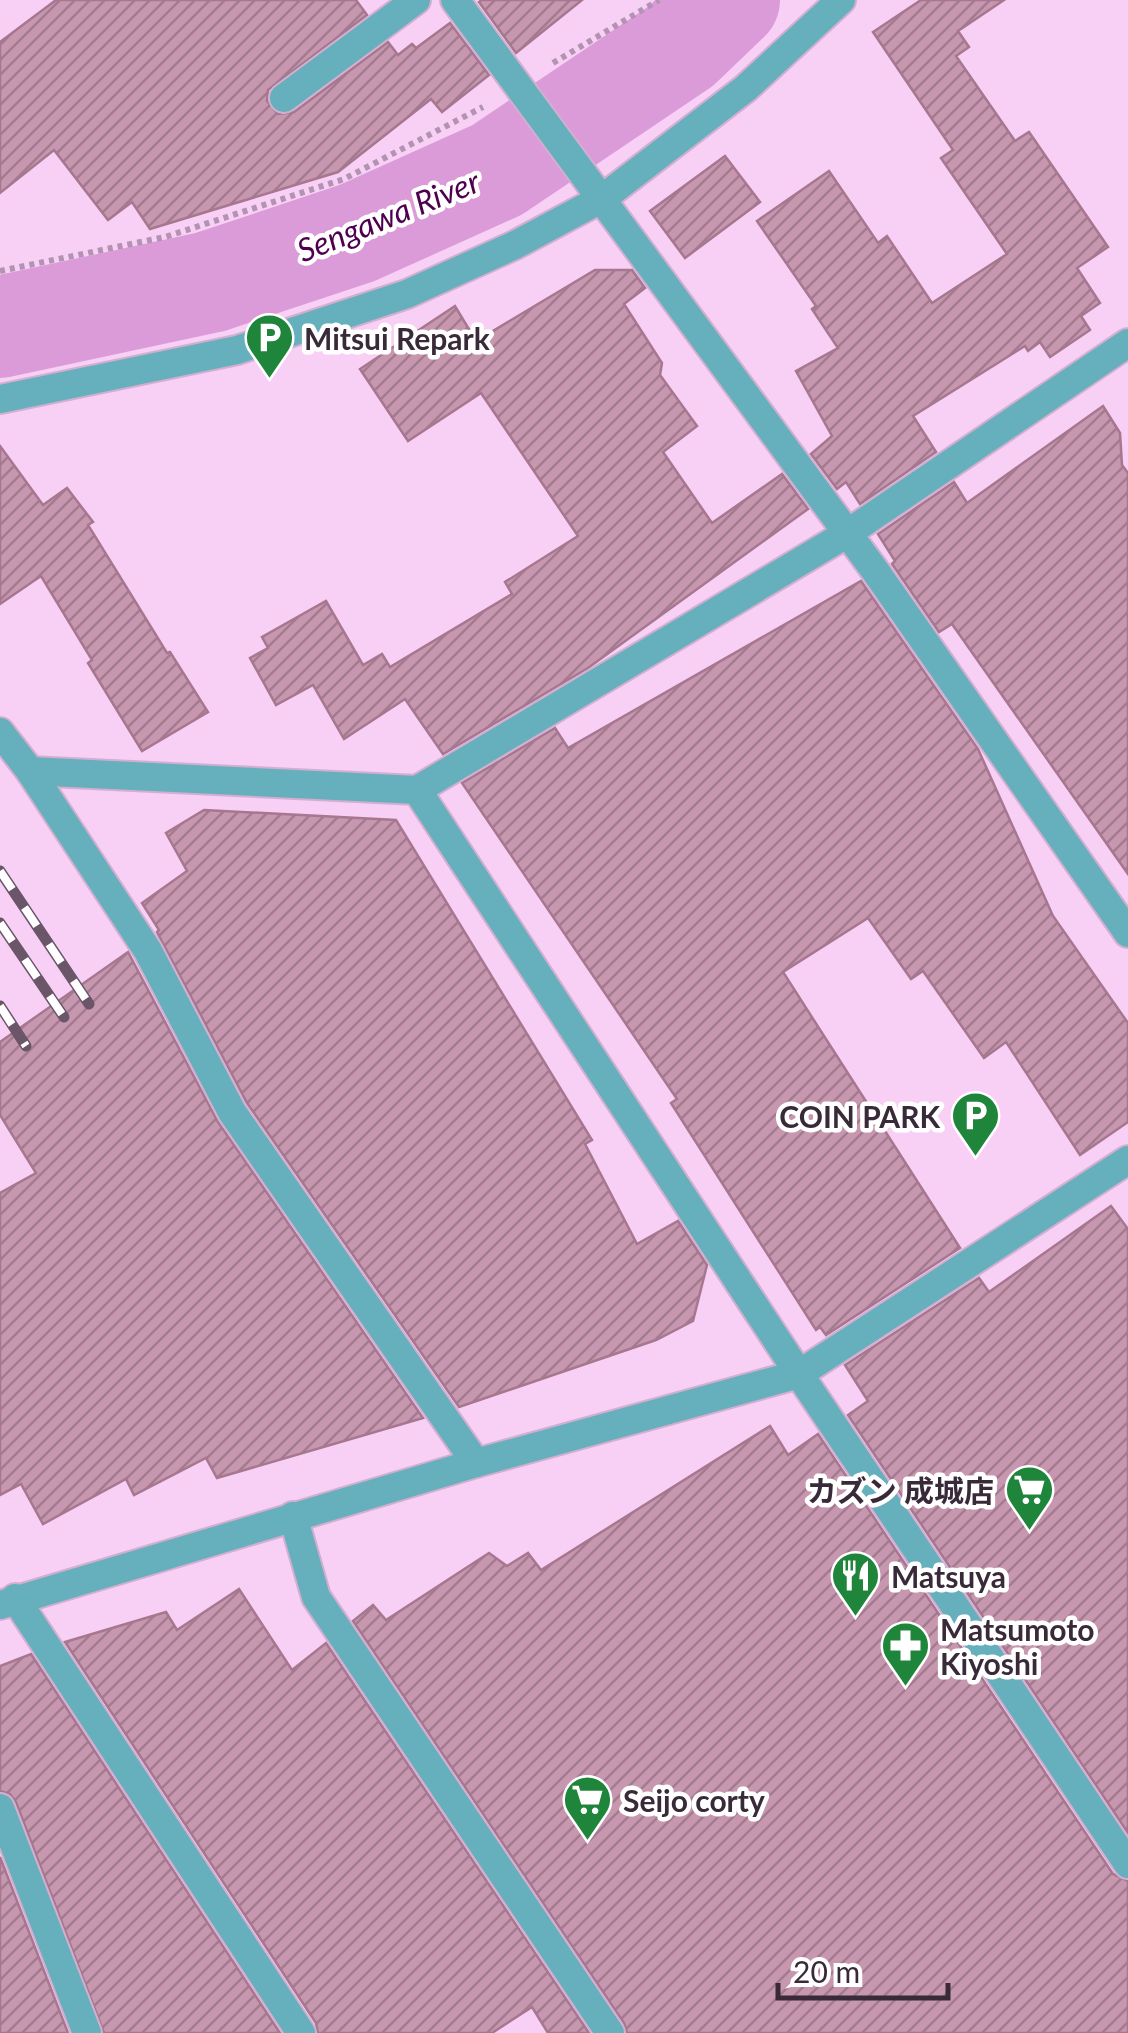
<svg xmlns="http://www.w3.org/2000/svg" width="1128" height="2033" font-family="Lato,'Noto Sans JP',sans-serif">
<style>
.lines{fill:none;stroke-linecap:round;stroke-linejoin:round}
.river{stroke:#db9bd8;stroke-width:102}
.building{fill:url(#building-hatch);stroke:#a6778e;stroke-width:2.5}
.service-casing{stroke:#d2afd0;stroke-width:32}
.minor-casing{stroke:#d2afd0;stroke-width:32}
.tertiary-casing{stroke:#d2afd0;stroke-width:32}
.path{stroke:#b293b1;stroke-width:6;stroke-dasharray:5 5;stroke-linecap:butt}
.service{stroke:#65b0bc;stroke-width:28}
.minor{stroke:#65b0bc;stroke-width:28}
.tertiary{stroke:#65b0bc;stroke-width:28}
.rail-casing{stroke:#6a5569;stroke-width:11}
.rail{stroke:#fff;stroke-width:8;stroke-dasharray:22;stroke-linecap:butt}
.labels{text-anchor:middle;dominant-baseline:central;stroke-width:9;stroke-linejoin:round;paint-order:stroke}
.poi-label{font-size:30px;font-weight:bold;fill:#392a39;stroke:#fff;text-anchor:start}
.water-label{font-size:32px;font-style:italic;fill:#4e004f;stroke:#fff}
</style>
<defs>
<pattern id="building-hatch" width="6" height="6" patternUnits="userSpaceOnUse" patternTransform="scale(2.5)"><rect width="6" height="6" fill="#c797af"/><path d="M-1 1l2-2M0 6l6-6M5 7l2-2" fill="none" stroke="#a37b8f"/></pattern>
</defs>
<rect width="100%" height="100%" fill="#f8d0f6"/>
<g class="lines">
<path class="river" d="M 0,327 L 210,282 L 357,233 L 497,170 L 681,46 L 729,0"/>
</g>
<g class="building">
<path d="M 56,0 L 356,0 L 367,15 L 268,90 L 267,101 L 278,114 L 294,112 L 388,42 L 398,55 L 412,44 L 416,48 L 450,23 L 489,75 L 442,112 L 431,99 L 338,172 L 150,229 L 132,202 L 108,220 L 54,150 L 0,193 L 0,42 Z"/>
<path d="M 482,0 L 582,0 L 516,53 L 479,2 Z"/>
<path d="M 921,0 L 1004,0 L 958,31 L 969,47 L 956,56 L 1015,141 L 1029,132 L 1108,247 L 1077,268 L 1100,303 L 1081,316 L 1090,330 L 1050,357 L 1040,342 L 1028,351 L 1025,346 L 913,416 L 936,452 L 860,504 L 846,482 L 837,489 L 811,454 L 832,436 L 796,371 L 838,348 L 812,309 L 816,306 L 757,221 L 829,171 L 878,243 L 887,236 L 932,303 L 1007,254 L 941,158 L 953,150 L 873,32 Z"/>
<path d="M 725,156 L 760,202 L 685,258 L 650,211 Z"/>
<path d="M 595,270 L 632,270 L 645,288 L 624,304 L 662,363 L 660,375 L 697,426 L 663,452 L 712,523 L 782,474 L 808,509 L 588,668 L 443,754 L 405,699 L 344,739 L 313,685 L 276,705 L 250,658 L 268,648 L 262,637 L 326,601 L 363,665 L 382,654 L 390,667 L 512,594 L 505,582 L 578,536 L 481,393 L 408,441 L 360,369 L 455,306 L 476,341 Z"/>
<path d="M 1103,406 L 1120,433 L 1122,465 L 1128,473 L 1128,874 L 952,624 L 939,632 L 892,564 L 895,561 L 878,534 L 954,482 L 967,503 Z"/>
<path d="M 0,446 L 43,505 L 67,488 L 93,522 L 88,525 L 167,653 L 170,652 L 208,712 L 142,751 L 88,663 L 92,660 L 41,576 L 0,604 Z"/>
<path d="M 861,581 L 978,749 L 1053,916 L 1128,1023 L 1128,1122 L 1080,1155 L 1006,1042 L 984,1058 L 923,971 L 911,979 L 868,918 L 783,972 L 960,1248 L 826,1335 L 820,1327 L 816,1330 L 671,1103 L 677,1099 L 462,783 L 555,728 L 568,748 Z"/>
<path d="M 204,810 L 396,820 L 592,1140 L 585,1144 L 637,1244 L 678,1221 L 707,1265 L 693,1321 L 656,1340 L 459,1407 L 247,1103 L 157,932 L 159,930 L 142,903 L 187,871 L 166,833 Z"/>
<path d="M 128,952 L 218,1122 L 423,1418 L 217,1478 L 206,1458 L 134,1495 L 126,1479 L 43,1524 L 21,1484 L 0,1495 L 0,1193 L 36,1173 L 0,1115 L 0,1042 Z"/>
<path d="M 1111,1206 L 1128,1229 L 1128,1833 L 848,1415 L 868,1401 L 845,1365 L 979,1278 L 989,1292 Z"/>
<path d="M 770,1426 L 788,1455 L 818,1434 L 1113,1874 L 1128,1881 L 1128,2033 L 627,2033 L 624,2023 L 353,1621 L 373,1605 L 386,1620 L 489,1553 L 507,1566 L 528,1553 L 541,1570 Z"/>
<path d="M 239,1589 L 292,1670 L 326,1643 L 589,2033 L 548,2033 L 532,2007 L 492,2033 L 318,2033 L 316,2023 L 65,1642 L 166,1612 L 177,1630 Z"/>
<path d="M 31,1654 L 280,2033 L 104,2033 L 16,1802 L 10,1794 L 0,1791 L 0,1666 Z"/>
<path d="M 0,1857 L 68,2033 L 0,2033 Z"/>
</g>
<g class="lines">
<defs>
<g id="service">
<path d="M 284,98 L 416,0"/>
<path d="M 0,399 L 237,350 L 407,294 L 515,245 L 603,198 L 746,88 L 841,0"/>
<path d="M 293,1516 L 316,1597 L 610,2033"/>
</g>
<g id="minor">
<path d="M 455,0 L 876,572 L 1128,933"/>
<path d="M 0,732 L 30,771 L 148,951 L 232,1112 L 476,1463"/>
<path d="M 30,771 L 417,790 L 848,533 L 1128,343"/>
<path d="M 799,1374 L 1128,1160"/>
<path d="M 15,1598 L 301,2033"/>
<path d="M 0,1808 L 87,2033"/>
</g>
<g id="tertiary">
<path d="M 417,790 L 799,1374 L 1128,1864"/>
<path d="M 0,1605 L 476,1463 L 799,1374"/>
</g>
</defs>
<use href="#service" class="service-casing"/>
<use href="#minor" class="minor-casing"/>
<use href="#tertiary" class="tertiary-casing"/>
<g class="path">
<path d="M 553,63 L 659,0"/>
<path d="M 0,271 L 165,237 L 344,179 L 483,107"/>
</g>
<use href="#service" class="service"/>
<use href="#minor" class="minor"/>
<use href="#tertiary" class="tertiary"/>
<defs>
<g id="rail">
<path d="M 0,871 L 89,1004"/>
<path d="M 0,923 L 64,1017"/>
<path d="M 0,1006 L 26,1046"/>
</g>
</defs>
<use href="#rail" class="rail-casing"/>
<use href="#rail" class="rail"/>
</g>
<defs>
<symbol id="parking-pin" viewBox="-11 -11 22 30"><path d="M0 17L-7.5 6A9.5 9.5 0 1 1 7.5 6Z" fill="#1e853b" stroke="#fff"/><path d="M-3.5-5.5H1a3.5 3.5 0 0 1 0 7H-1V5.5H-3.5ZM-1-3.4V-.6H.8a1.4 1.4 0 0 0 0-2.8Z" fill="#fff"/></symbol>
<symbol id="supermarket-pin" viewBox="-11 -11 22 30"><path d="M0 17L-7.5 6A9.5 9.5 0 1 1 7.5 6Z" fill="#1e853b" stroke="#fff"/><path d="M-6-5.5h2.5l.6 2H6L4.5 2H-2.5L-4.4-4H-6ZM-1.5 3.2a1.3 1.3 0 1 0 .1 0ZM3 3.2a1.3 1.3 0 1 0 .1 0Z" fill="#fff"/></symbol>
<symbol id="restaurant-pin" viewBox="-11 -11 22 30"><path d="M0 17L-7.5 6A9.5 9.5 0 1 1 7.5 6Z" fill="#1e853b" stroke="#fff"/><path d="M-5-6h1v4h1v-4h1v4h1v-4h1v5L-1.5 .5V6h-2V.5L-5-1ZM5-6V6H3V1.5H1.5Q1.5-4 5-6Z" fill="#fff"/></symbol>
<symbol id="pharmacy-pin" viewBox="-11 -11 22 30"><path d="M0 17L-7.5 6A9.5 9.5 0 1 1 7.5 6Z" fill="#1e853b" stroke="#fff"/><path d="M-2-6h4v4h4v4h-4v4h-4v-4h-4v-4h4Z" fill="#fff"/></symbol>
</defs>
<g fill-rule="evenodd">
<use href="#parking-pin" x="242" y="310" width="55" height="75"/>
<use href="#parking-pin" x="948" y="1088" width="55" height="75"/>
<use href="#supermarket-pin" x="1002" y="1462" width="55" height="75"/>
<use href="#restaurant-pin" x="828" y="1548" width="55" height="75"/>
<use href="#pharmacy-pin" x="878" y="1618" width="55" height="75"/>
<use href="#supermarket-pin" x="560" y="1772" width="55" height="75"/>
</g>
<g class="labels">
<g class="poi-label">
<text x="304" y="338">Mitsui Repark</text>
<text x="940" y="1116" text-anchor="end">COIN PARK</text>
<text x="994" y="1490" text-anchor="end">カズン 成城店</text>
<text x="891" y="1576">Matsuya</text>
<text x="940" y="1629">Matsumoto<tspan x="940" dy="34">Kiyoshi</tspan></text>
<text x="623" y="1800">Seijo corty</text>
</g>
<g class="water-label">
<text transform="translate(388 215) rotate(-22)">Sengawa River</text>
</g>
</g>
<path d="M778 1983v15h170v-15" fill="none" stroke="#392a39" stroke-width="5"/>
<text x="793" y="1983" font-size="30" fill="#392a39" stroke="#ffffff" stroke-width="8" paint-order="stroke">20 m</text>
</svg>
